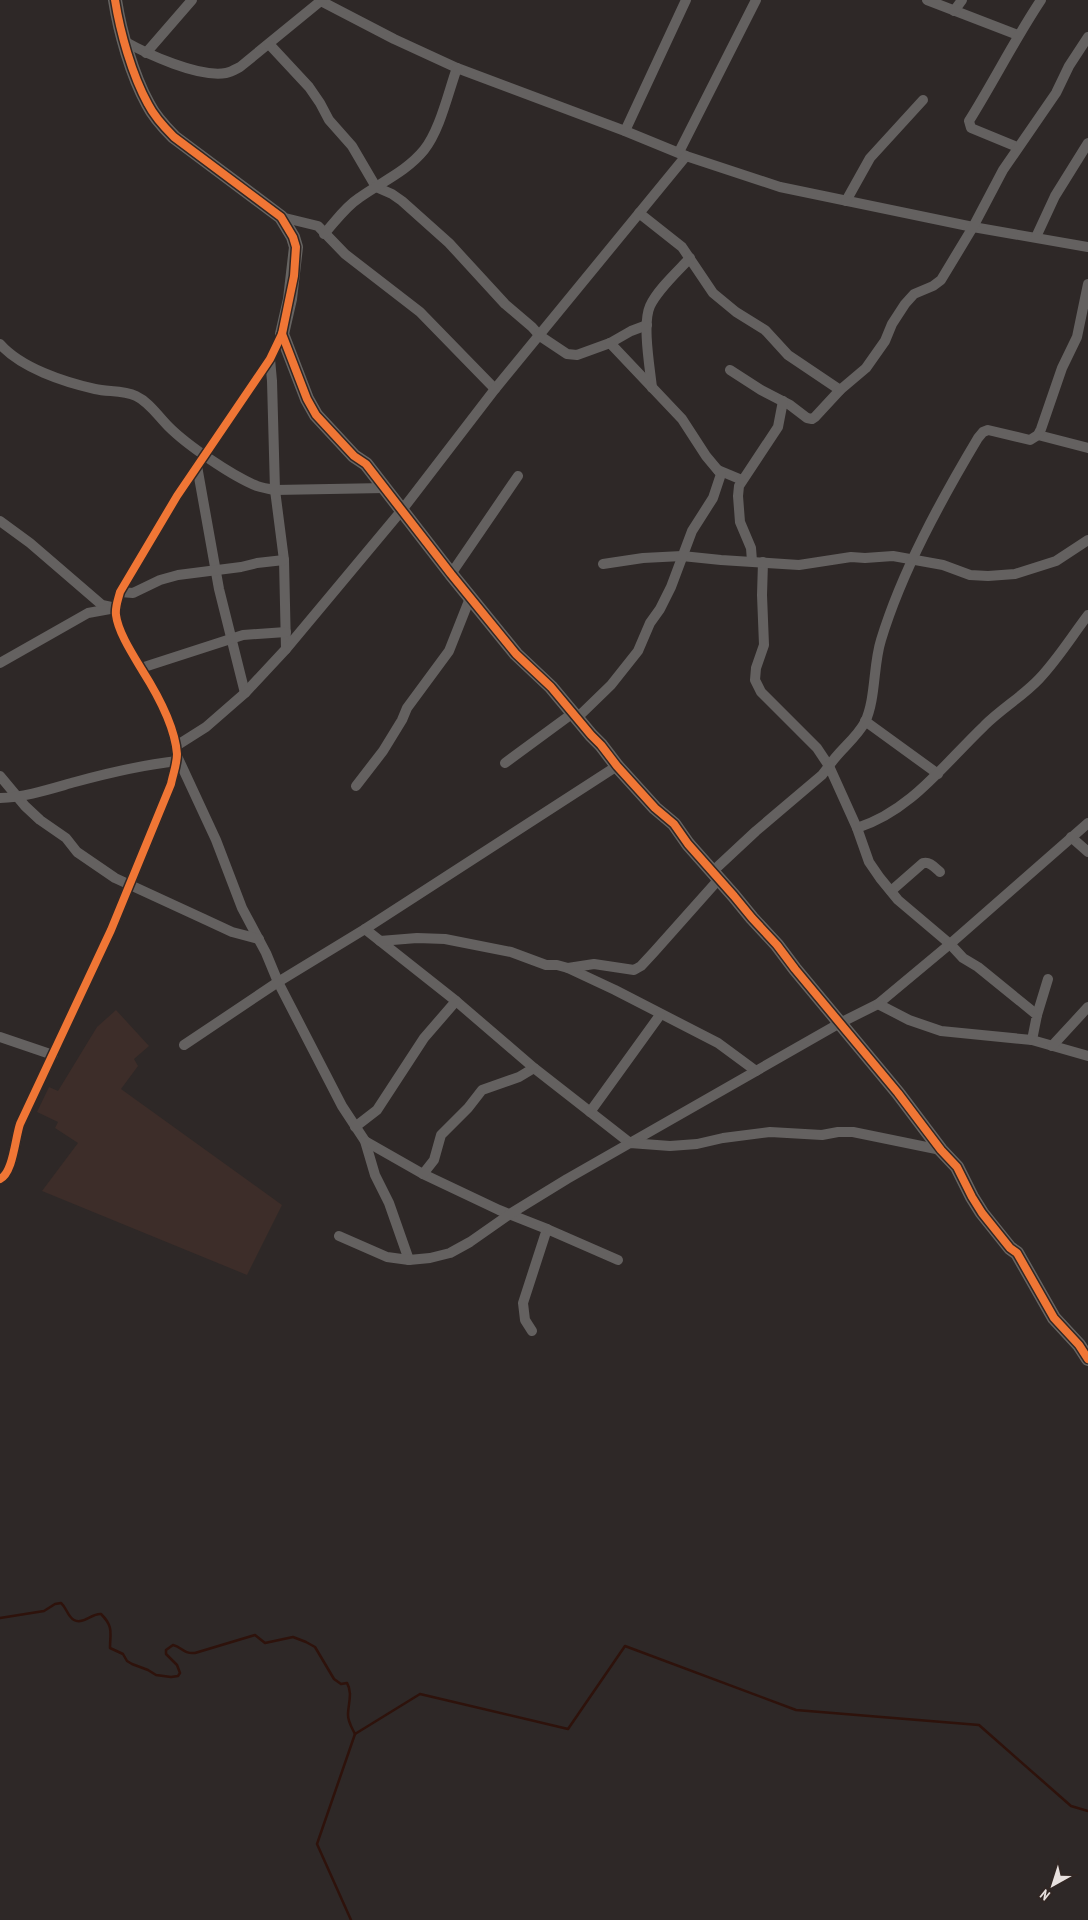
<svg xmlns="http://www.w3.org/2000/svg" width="1088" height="1920" font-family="'PT Sans Narrow',sans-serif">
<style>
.built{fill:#3d2d29}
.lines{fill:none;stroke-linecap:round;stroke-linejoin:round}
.stream{stroke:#2e120b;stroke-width:2.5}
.street{stroke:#646160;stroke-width:10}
.secondary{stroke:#666462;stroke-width:14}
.cycleway-casing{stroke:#312724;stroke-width:11}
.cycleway{stroke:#f07635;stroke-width:8}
</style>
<rect width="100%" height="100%" fill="#2e2827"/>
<path class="built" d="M 116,1010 L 149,1046 L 134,1059 L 138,1066 L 121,1089 L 282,1205 L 247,1275 L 42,1191 L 78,1143 L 55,1128 L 58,1122 L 37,1112 L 49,1087 L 58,1091 L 97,1027 Z"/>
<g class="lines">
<g class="stream">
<path d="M 0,1618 L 44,1611 L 55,1604 L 61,1603 C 67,1608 67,1616 74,1620 C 83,1625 92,1613 101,1614 C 114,1627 110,1633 110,1648 L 123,1654 L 127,1661 L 132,1664 L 148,1670 L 156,1675 L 171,1677 L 178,1676 L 180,1673 L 177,1665 L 166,1654 L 166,1650 L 173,1645 C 182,1647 183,1654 195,1653 L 255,1635 L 265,1643 L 293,1637 L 306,1642 L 315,1647 L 334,1679 L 341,1684 L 347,1683 C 353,1693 348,1704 348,1715 C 348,1722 352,1728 355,1734 L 420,1694 L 568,1729 L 625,1646 L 796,1710 L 979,1725 L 1071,1806 L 1088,1811"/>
<path d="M 351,1920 L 317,1844 L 355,1734"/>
</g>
<g class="street">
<path d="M 319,0 L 394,39 L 457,68 L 625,131 L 686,156 L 780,187 L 973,227 L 1088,247"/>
<path d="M 927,0 L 1018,35"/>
<path d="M 954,11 L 962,0"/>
<path d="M 124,41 C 147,54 199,78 226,73 C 231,72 236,69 240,67 L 322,0"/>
<path d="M 269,44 L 309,87 L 320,103 L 329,120 L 352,146 L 376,187 L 392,194 L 402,201 L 449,243 L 505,304 L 532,327 L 540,336 L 567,354 L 577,355 L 610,343 L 631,331 L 647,325"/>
<path d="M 146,53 L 192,0"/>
<path d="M 625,131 L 686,0"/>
<path d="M 1017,147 L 971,128 L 969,121 C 994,81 1015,39 1041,0"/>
<path d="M 679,152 L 756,0"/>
<path d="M 846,201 L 870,158 L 923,100"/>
<path d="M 639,213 L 682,247 L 713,293 L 736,312 L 765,330 L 788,355 L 840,390"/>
<path d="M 281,217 L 318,226 L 345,254 L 420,312 L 495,389"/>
<path d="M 324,234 C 335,222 345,207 359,198 C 381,182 406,172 424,150 C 440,130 448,93 457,68"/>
<path d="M 1036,237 L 1055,196 L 1088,143"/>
<path d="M 0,344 C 21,368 64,382 95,389 C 108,392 123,390 136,396 C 149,402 158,416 169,427 C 187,445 232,476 257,486 C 263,488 269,489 275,490 L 385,488"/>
<path d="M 270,359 L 272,381 L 275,490 L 284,560 L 286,649"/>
<path d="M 730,370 L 761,390 L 790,405 L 807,418 L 812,419 L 815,417 L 840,390 L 866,368 L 885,341 L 892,324 L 905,304 L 914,294 L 933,286 L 941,280 L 973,227 L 1003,170 L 1056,93 L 1069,66 L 1088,37"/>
<path d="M 652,388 C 650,368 642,324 650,306 C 657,290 678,271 690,258"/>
<path d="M 1038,435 L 1088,448"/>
<path d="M 197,466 L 219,589 L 245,693"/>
<path d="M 718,470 L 742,480"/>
<path d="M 0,521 L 30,543 L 102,605 L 116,608"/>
<path d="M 752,561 L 751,548 L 740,522 L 738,496 L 739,486 L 778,427 L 783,401"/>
<path d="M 763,562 L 762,595 L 764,645 L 756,668 L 755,680 L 761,692 L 817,748 L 829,766"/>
<path d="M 603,564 L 643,558 L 682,556 L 721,560 L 799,565 L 851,557 L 865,558 L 893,556 L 943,565 L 970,575 L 988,576 L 1015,574 L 1056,561 L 1088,540"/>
<path d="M 451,574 L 518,476"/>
<path d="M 120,592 L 133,593 L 160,580 L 178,575 L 241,567 L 257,563 L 284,560"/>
<path d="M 0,663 L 88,613 L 110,609"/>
<path d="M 141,668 L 243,635 L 286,632"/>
<path d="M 577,718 L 611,685 L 638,651 L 650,623 L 660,609 L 671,587 L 692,531 L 713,498 L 721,474 L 706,456 L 682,419 L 610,343"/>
<path d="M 865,721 L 938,774"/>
<path d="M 176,746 L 206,727 L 245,693 L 286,649 L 402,510 L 495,389 L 686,156"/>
<path d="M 177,756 L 216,840 L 242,908 L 266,953 L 278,982 L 342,1106 L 365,1141 L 375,1175 L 389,1203 L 409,1260"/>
<path d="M 505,763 L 573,713"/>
<path d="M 829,766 C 839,750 856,739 865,722 C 876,699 873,665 881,640 C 902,571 941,500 978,438 L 983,432 L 988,430 L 1030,440 L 1038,435 L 1041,429 L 1062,368 L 1077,337 L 1088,284"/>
<path d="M 0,776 L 25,806 L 40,820 L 66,838 L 77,852 L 115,878 L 204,919 L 232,932 L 259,939"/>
<path d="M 356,786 L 383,751 L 402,720 L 407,708 L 449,651 L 470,598"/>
<path d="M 0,798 C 26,797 50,789 75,782 C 108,773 142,765 177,761"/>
<path d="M 857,828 C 911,811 944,764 984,726 C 1001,709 1023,696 1039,679 C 1058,659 1072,636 1088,615"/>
<path d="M 1071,837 L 1088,852"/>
<path d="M 712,872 L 756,831 L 822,775 L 829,766 L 857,828 L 869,862 L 880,878 L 898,900 L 950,944 L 963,958 L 978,967 L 1037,1015 L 1032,1040"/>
<path d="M 891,891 L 923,863 C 930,861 935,868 940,872"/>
<path d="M 365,929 L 456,1001 L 534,1068 L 630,1143 L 840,1023 L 878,1004 L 950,944 L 1088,823"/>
<path d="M 380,941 L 417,938 L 445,939 L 511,952 L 546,965 L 557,965 L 568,968 L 615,990 L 718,1043 L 756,1071"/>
<path d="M 568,968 L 594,964 L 634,970 L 641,966 L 654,952 L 719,879"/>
<path d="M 878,1004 L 909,1020 L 941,1031 L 1032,1040 L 1088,1056"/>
<path d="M 1037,1015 L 1048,979"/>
<path d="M 0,1037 L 53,1055"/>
<path d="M 184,1045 L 278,982 L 365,929 L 617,766"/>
<path d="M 1052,1046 L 1088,1007"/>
<path d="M 590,1112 L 660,1015"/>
<path d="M 355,1127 L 377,1110 L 424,1038 L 456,1001"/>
<path d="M 365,1141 L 423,1174 L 499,1210 L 547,1229 L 523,1303 L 525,1320 L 532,1331"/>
<path d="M 423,1174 L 434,1160 L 441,1135 L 468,1108 L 482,1090 L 519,1077 L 534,1068"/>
<path d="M 0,1179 C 13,1173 15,1139 20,1124 L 111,930 L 171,784 C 173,774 177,764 177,754 C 175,727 156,692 142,670 C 133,655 118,632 116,615 C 115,607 118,600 120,592 L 177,496 L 270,359 L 282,334"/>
<path d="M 547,1229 L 618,1260"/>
<path d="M 339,1236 L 387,1257 L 409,1260 L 430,1258 L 450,1253 L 470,1242 L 510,1214 L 567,1179 L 630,1143 L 670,1146 L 697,1144 L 723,1138 L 770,1132 L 822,1135 L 838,1132 L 853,1132 L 941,1150"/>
</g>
<path class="secondary" d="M 115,0 C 120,32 132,75 148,104 C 154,116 164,127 174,137 L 281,217 L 293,237 L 296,247 L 290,299 L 282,334 L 307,399 L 316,415 L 354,456 L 366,464 L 451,574 L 516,654 L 551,687 L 591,735 L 601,745 L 617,766 L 655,808 L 674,824 L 688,844 L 734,896 L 752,918 L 777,945 L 795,969 L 898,1093 L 941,1150 L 957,1167 L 972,1197 L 982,1213 L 1010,1248 L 1017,1253 L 1054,1318 L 1079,1345 L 1088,1359"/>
<defs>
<g id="cycleway">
<path d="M 282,334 L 307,399 L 316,415 L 354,456 L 366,464 L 451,574 L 516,654 L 551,687 L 591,735 L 601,745 L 617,766 L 655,808 L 674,824 L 688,844 L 734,896 L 752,918 L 777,945 L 795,969 L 898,1093 L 941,1150 L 957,1167 L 972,1197 L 982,1213 L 1010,1248 L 1017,1253 L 1054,1318 L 1079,1345 L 1088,1359"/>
<path d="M 0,1179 C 13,1173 15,1139 20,1124 L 111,930 L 171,784 C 173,774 177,764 177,754 C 175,727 156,692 142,670 C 133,655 118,632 116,615 C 115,607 118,600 120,592 L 177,496 L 270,359 L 282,334 L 294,276 L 296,247 L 293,237 L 281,217 L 174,137 C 164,127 154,116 148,104 C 132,75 120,32 115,0"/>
</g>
</defs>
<use href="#cycleway" class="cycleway-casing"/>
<use href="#cycleway" class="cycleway"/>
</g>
<g transform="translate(1053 1885) rotate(219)" stroke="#312724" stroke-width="4" paint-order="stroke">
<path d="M0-4L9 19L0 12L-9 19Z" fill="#e8e1df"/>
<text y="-8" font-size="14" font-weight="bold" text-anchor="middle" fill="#e8e1df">N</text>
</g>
</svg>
